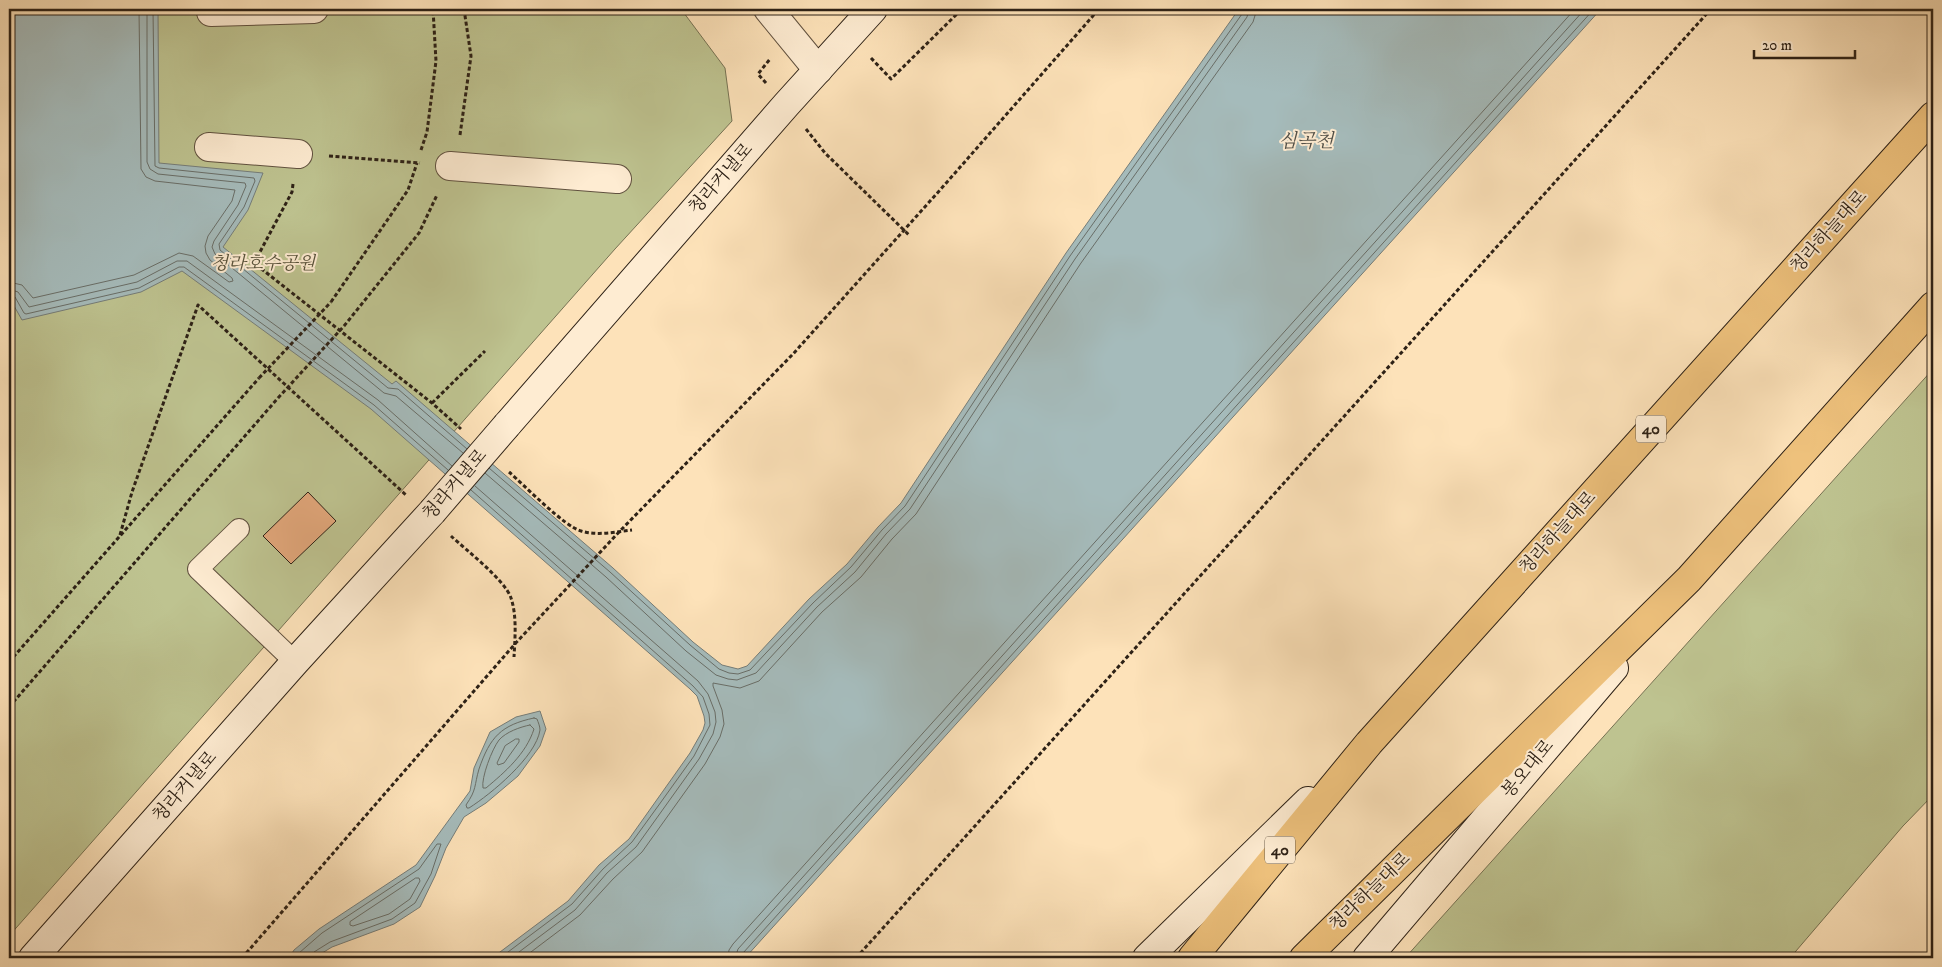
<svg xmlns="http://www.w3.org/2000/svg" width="1942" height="967" font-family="'IM FELL DW Pica','Noto Serif KR',serif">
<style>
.green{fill:#bec390;stroke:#767253}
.water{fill:#a5bbbb;stroke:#757d79}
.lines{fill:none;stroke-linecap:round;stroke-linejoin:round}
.shore{stroke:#696e68;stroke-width:1}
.building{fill:#e2a77b;stroke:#2d2116}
.lane-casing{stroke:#61513f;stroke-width:22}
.street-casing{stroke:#61513f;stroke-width:30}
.secondary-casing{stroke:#2d2116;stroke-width:30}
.highway-casing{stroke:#2d2116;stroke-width:30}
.path{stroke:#2d2116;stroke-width:3;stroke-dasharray:4 2.5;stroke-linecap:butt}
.lane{stroke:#feecd2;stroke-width:20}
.street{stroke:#feecd2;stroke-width:28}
.secondary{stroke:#feecd2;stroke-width:28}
.highway{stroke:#eec17c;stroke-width:28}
.secondary-bridge-casing{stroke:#2d2116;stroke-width:30;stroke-linecap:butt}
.path-bridge{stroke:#2d2116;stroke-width:3;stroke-dasharray:4 2.5;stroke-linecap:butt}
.secondary-bridge{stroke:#feecd2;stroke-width:28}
.labels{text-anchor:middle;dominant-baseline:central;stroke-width:4;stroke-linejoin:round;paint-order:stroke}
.shield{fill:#feecd2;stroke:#6c5e4e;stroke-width:1}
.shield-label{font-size:16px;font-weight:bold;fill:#2d2116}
.street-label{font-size:18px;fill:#2d2116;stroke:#feecd2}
.park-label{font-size:18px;font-style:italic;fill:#58523b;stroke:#feecd2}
.water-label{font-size:19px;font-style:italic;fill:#514f48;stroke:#feecd2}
</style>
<rect width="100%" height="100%" fill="#fde2b9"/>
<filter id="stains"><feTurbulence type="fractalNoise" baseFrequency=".004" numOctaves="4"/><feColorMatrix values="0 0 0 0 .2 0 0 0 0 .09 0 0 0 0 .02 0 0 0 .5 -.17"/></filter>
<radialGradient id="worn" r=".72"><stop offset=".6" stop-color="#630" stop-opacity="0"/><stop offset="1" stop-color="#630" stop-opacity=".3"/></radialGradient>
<g class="green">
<path d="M 9,9 L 681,9 L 725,68 L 732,121 L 615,249 L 9,936 Z"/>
<path d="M 1933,369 L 1933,795 L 1903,826 L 1790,958 L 1405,958 Z"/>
</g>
<g class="water">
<path d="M 9,9 L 158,9 L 159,163 L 263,173 L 248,210 L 223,247 L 392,384 L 396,381 L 613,568 L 693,642 L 722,665 L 738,669 L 747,666 L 809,599 L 847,564 L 878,527 L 901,503 L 1066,253 L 1239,9 L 1601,9 L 745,958 L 492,958 L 568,901 L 599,865 L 629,839 L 690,753 L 703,730 L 705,723 L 704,716 L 697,696 L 690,689 L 371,409 L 182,271 L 141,292 L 22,320 L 9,297 Z"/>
<path d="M 540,711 L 546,729 L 540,746 L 518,776 L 486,803 L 464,817 L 446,848 L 435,876 L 420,907 L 394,924 L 332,947 L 314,958 L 289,958 L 294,950 L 319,929 L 416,865 L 470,791 L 474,768 L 490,732 L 516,717 Z"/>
</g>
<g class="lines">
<g class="shore">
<path d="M 147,9 L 147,162 L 150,169 L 158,174 L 245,183 L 246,186 L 238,205 L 214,241 L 212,247 L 215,254 L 384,393 L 396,396 L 463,453"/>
<path d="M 153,9 L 155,166 L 159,168 L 254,178 L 255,181 L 244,207 L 219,244 L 220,250 L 388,388 L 398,389 L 467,449"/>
<path d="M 9,282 L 22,285 L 33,298 L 134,275 L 179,253 L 193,256 L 229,282 L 233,281 L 232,278 L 210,260 L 206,253 L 205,246 L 208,236 L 232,201 L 235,190 L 155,181 L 146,177 L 141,169 L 139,9"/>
<path d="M 9,289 L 18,292 L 29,307 L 137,282 L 177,261 L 187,261 L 378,400 L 452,466"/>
<path d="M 9,296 L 15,297 L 24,313 L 26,314 L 139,288 L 179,267 L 184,267 L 374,405 L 448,470"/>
<path d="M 489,468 L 610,572 L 690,645 L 719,669 L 729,673 L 738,674 L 750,670 L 813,603 L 851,567 L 882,530 L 905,506 L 1070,256 L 1242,14 L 1243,9"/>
<path d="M 485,473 L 606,577 L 686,651 L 716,675 L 728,679 L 737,680 L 756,673 L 817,607 L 855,572 L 886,534 L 910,509 L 1075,259 L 1247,17 L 1249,9"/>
<path d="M 475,486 L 698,681 L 708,694 L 715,712 L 716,722 L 713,734 L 699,759 L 636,847 L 607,873 L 575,910 L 511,958"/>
<path d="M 471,490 L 693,686 L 703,697 L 709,714 L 710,725 L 694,756 L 661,802 L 632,842 L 603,869 L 572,904 L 500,958"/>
<path d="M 534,718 L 537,719 C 538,722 540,726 540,730 C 536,757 491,794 469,808 L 467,808 L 466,805 C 477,789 474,786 479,769 C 490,737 501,725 534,718 Z"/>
<path d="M 530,725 L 534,729 C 526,754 505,772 486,788 L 483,788 C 481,778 492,749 499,740 C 506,732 520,727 530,725 Z"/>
<path d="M 516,739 L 519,739 L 519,742 L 504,763 L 498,765 L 497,763 L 505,746 Z"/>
<path d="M 416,878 L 419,878 L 420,881 L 410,899 L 389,914 L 353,926 L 350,925 L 350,922 Z"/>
<path d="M 295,958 L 299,953 L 322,933 L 419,869 L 437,844 L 441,844 L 431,874 L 415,903 L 392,919 L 330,942 L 314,952 L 312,958"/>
<path d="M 523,958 L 580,915 L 613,879 L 642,852 L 705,764 L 720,737 L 724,724 L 722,710 L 713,686 L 713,683 L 740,688 L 759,681 L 822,612 L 861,577 L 892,539 L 916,514 L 1081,263 L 1253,22 L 1257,9"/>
<path d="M 728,958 L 729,950 L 733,944 L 1575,9"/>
<path d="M 735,958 L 738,949 L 1585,9"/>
<path d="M 741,958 L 743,953 L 1594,9"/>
</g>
</g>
<path class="building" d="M 308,492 L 336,521 L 291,564 L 263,536 Z"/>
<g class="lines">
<defs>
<path id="lane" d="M 239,529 L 198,569 L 295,662"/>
<g id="street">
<path d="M 768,9 L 818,70"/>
<path d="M 211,12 L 314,9"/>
<path d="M 209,147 L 298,154"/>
<path d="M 450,166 L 617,179"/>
</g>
<g id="secondary">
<path d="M 507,425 L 786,105 L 873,9"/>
<path d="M 33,958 L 295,662 L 432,512"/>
<path d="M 1147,958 L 1308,801"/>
<path d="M 1367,958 L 1614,668"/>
</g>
<g id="highway">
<path d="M 1192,958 L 1369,743 L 1933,116"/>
<path d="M 1304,958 L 1689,579 L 1933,306"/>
</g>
</defs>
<use href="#lane" class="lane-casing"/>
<use href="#street" class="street-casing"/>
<use href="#secondary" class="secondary-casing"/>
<use href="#highway" class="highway-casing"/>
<g class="path">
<path d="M 994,9 L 997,9"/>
<path d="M 871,58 L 891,79 L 962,9"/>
<path d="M 766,83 L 758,74 L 770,59"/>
<path d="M 806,129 L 825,153 L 910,236"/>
<path d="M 460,135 L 471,56 L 464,9"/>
<path d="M 421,150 L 427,132 L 436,61 L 433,9"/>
<path d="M 329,156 L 420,163"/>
<path d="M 293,184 L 292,192 L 254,263 L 432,403 L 461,429"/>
<path d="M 331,302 L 408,190 L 417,163"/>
<path d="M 344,326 L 419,233 L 437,195"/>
<path d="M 432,403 L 485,351"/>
<path d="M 509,472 C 524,485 565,527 581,531 C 598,536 615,532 632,530"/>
<path d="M 120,535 L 132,492 L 198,305 L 406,495"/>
<path d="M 451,536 C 466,550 505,580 511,598 C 517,616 515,638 514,657"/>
<path d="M 9,662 L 259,378"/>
<path d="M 9,707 L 278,398"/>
<path d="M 242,958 L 514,645 L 619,532 L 793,354 L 940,190 L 1099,9"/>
<path d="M 856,958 L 1711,9"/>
</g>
<use href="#lane" class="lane"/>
<use href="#street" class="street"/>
<use href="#secondary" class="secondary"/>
<use href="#highway" class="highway"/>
<defs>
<path id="secondary-bridge" d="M 432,512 L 507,425"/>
</defs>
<use href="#secondary-bridge" class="secondary-bridge-casing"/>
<g class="path-bridge">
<path d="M 259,378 L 331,302"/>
<path d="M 278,398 L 344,326"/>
</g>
<use href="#secondary-bridge" class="secondary-bridge"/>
</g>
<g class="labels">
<g class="shield">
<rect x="1636" y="415.5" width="30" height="27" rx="4"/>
<rect x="1265" y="836.5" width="30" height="27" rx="4"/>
</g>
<g class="shield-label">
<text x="1651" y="429">40</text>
<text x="1280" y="850">40</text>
</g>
<g class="street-label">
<text transform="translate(721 179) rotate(-49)">청라커낼로</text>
<text transform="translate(1829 232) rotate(-48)">청라하늘대로</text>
<text transform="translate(455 485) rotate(-49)">청라커낼로</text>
<text transform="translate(1558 533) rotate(-48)">청라하늘대로</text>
<text transform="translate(1528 769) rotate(-50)">봉오대로</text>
<text transform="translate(185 787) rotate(-49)">청라커낼로</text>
<text transform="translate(1370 892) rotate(-44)">청라하늘대로</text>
</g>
<g class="park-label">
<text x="263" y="264">청라호수공원</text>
</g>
<g class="water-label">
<text x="1306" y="141">심곡천</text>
</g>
</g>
<rect width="1942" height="967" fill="none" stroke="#fde2b9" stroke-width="30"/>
<rect x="10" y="10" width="1922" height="947" fill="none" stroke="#2d2116" stroke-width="2.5"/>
<rect x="15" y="15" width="1912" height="937" fill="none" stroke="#2d2116"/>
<path d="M1754 50v8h101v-8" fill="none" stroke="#2d2116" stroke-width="2.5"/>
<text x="1762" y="50" font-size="15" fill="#2d2116" stroke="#feecd2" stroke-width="4" paint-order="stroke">20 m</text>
<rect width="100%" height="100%" filter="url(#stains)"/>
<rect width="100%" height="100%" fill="url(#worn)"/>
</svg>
